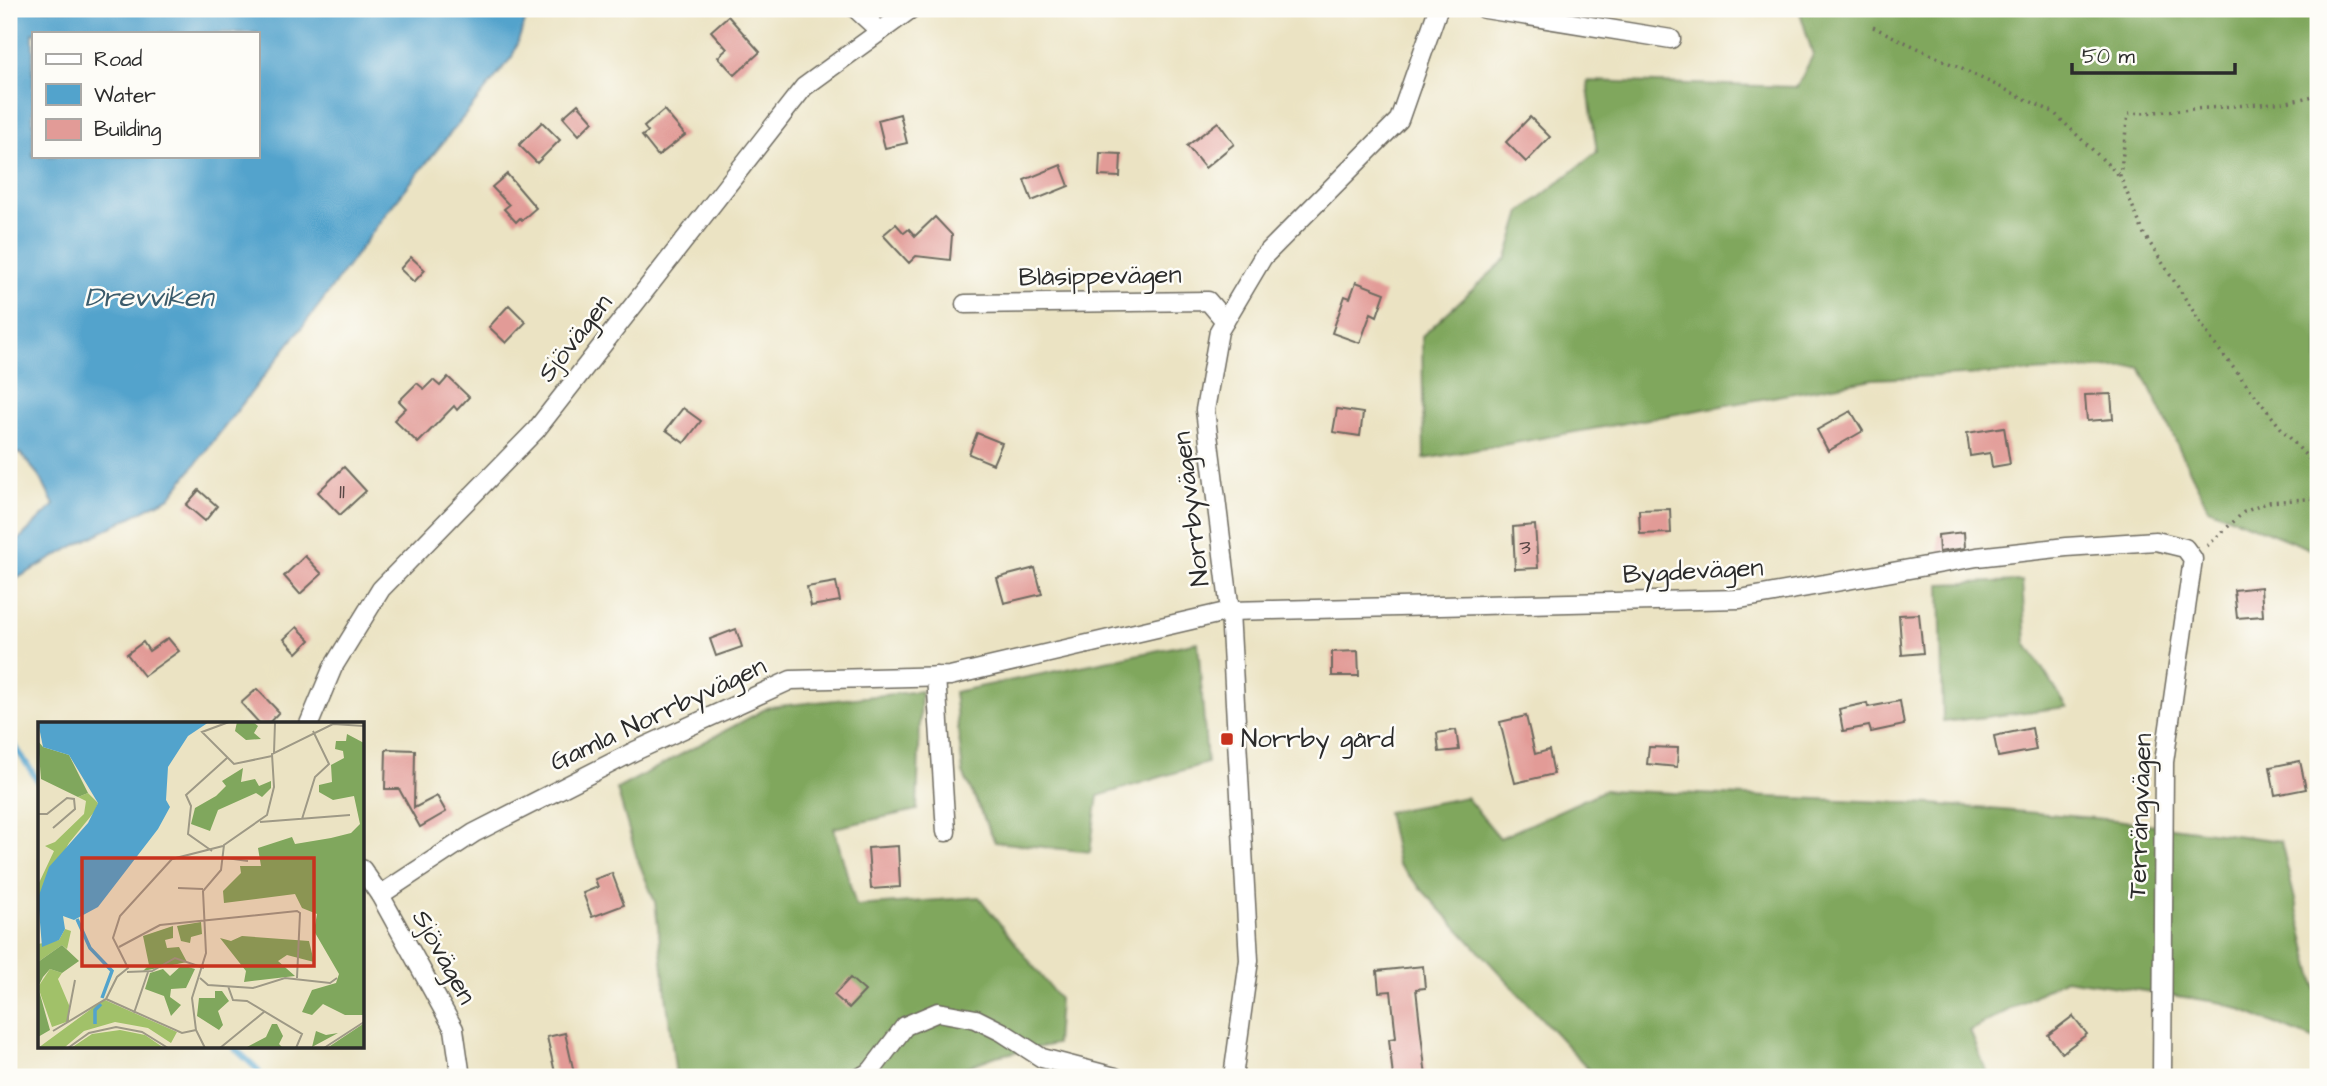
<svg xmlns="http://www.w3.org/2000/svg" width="2327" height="1086" font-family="'Architects Daughter',sans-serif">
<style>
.forest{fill:#80a75d;stroke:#566944;stroke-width:2}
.water{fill:#52a3cc;stroke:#3e677c;stroke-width:2;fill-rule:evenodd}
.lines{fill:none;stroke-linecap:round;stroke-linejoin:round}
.stream{stroke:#52a3cc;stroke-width:6}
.building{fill:#e29b97}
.minor-casing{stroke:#6e6b60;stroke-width:21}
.path{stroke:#6e6b60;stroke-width:3.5;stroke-dasharray:2 5;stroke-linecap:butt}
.minor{stroke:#fff;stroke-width:18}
.poi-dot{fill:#c8321e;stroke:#fdfcf7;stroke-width:2.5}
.labels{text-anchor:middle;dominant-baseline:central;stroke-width:5;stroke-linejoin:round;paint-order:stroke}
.number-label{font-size:23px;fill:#594746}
.street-label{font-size:26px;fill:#2b2b2b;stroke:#fdfcf7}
.poi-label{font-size:26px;fill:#2b2b2b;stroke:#fdfcf7;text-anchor:start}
.water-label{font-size:28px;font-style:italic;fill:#3b5b6b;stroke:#fdfcf7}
.inset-river{fill:none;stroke:#52a3cc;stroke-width:3.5}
.inset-road{fill:none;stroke:#9e9986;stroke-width:2}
.view{fill:#c8321e;fill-opacity:0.15;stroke:#c8321e;stroke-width:3.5}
.inset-edge{fill:none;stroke:#2b2b2b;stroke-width:3.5}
</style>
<rect width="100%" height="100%" fill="#fdfcf7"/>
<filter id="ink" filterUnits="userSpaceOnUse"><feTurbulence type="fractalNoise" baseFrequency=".0143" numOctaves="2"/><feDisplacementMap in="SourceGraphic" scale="14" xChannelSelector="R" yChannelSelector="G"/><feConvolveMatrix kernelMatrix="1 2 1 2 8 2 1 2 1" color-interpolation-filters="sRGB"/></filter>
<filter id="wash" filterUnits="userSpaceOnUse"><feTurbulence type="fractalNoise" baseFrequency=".00686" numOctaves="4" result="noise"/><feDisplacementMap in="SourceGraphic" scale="28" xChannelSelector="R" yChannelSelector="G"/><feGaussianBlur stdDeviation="1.57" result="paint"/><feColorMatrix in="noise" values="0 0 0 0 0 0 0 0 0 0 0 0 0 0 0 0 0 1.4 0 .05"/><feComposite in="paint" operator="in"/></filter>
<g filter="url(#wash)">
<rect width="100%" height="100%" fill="#ebe3c3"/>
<g class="forest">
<path d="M 1799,9 L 2318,9 L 2318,552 L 2208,508 L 2140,367 L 1873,379 L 1424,459 L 1422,336 L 1507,258 L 1521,212 L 1597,152 L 1587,81 L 1797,87 L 1813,55 Z"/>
<path d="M 2022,581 L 2026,643 L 2067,707 L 1943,722 L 1940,584 Z"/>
<path d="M 1198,642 L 1207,763 L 1098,796 L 1090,852 L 995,842 L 963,773 L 954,692 Z"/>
<path d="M 921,691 L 917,810 L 834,828 L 856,906 L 979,897 L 1059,999 L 1056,1044 L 996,1056 L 940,1077 L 676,1077 L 655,902 L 637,858 L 617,789 L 769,707 Z"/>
<path d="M 1605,790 L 1932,804 L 2116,820 L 2281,841 L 2318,997 L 2318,1041 L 2223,1003 L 2065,979 L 1970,1031 L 1989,1077 L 1596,1077 L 1398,864 L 1387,812 L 1466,797 L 1500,838 Z"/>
</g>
<path class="water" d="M 9,9 L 530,9 L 512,57 L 390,208 L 320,304 L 170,497 L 76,545 L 9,583 L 9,549 L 54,505 L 40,477 L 20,453 L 9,457 ZM 33,33 L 257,33 L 257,156 L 33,156 Z"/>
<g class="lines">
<g class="stream">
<path d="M 9,737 L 40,784"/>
<path d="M 232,1046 L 256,1068 L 262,1077"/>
</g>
</g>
<g id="blocks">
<g class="building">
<path d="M 728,16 L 760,52 L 735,75 L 718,57 L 727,49 L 711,31 Z"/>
<path d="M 578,104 L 593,121 L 579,135 L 563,117 Z"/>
<path d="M 664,110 L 685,135 L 658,156 L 642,136 L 648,132 L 644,127 Z"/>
<path d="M 900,114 L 907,143 L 885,148 L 878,120 Z"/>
<path d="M 1530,117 L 1550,137 L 1526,162 L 1506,142 Z"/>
<path d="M 542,122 L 560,140 L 537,163 L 519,145 Z"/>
<path d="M 1218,122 L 1234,144 L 1205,168 L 1187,146 Z"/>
<path d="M 1100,153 L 1121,154 L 1120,177 L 1099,176 Z"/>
<path d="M 1061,165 L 1069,186 L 1032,201 L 1024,180 Z"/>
<path d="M 507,174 L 536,208 L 522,220 L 520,218 L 516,222 L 504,209 L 509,205 L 492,187 Z"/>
<path d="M 935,217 L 952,235 L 950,260 L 916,256 L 909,263 L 883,235 L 896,224 L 904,233 L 909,229 L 915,236 Z"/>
<path d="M 411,257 L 425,270 L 414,282 L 400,269 Z"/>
<path d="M 1356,282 L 1385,293 L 1377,316 L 1371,313 L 1360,343 L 1332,333 L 1345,296 L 1350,298 Z"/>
<path d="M 509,305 L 526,322 L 506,343 L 489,327 Z"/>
<path d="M 448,377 L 469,397 L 457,410 L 454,406 L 418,443 L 394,420 L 406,408 L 399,401 L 417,383 L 424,389 L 433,380 L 440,386 Z"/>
<path d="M 2111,394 L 2113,419 L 2087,421 L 2085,395 Z"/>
<path d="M 683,408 L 701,421 L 684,443 L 666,430 Z"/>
<path d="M 1337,409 L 1363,413 L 1360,436 L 1333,432 Z"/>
<path d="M 1851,411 L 1863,431 L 1828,451 L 1817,430 Z"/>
<path d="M 2004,427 L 2010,464 L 1992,467 L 1990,453 L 1970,456 L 1967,433 Z"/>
<path d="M 977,433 L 1002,443 L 993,464 L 969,454 Z"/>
<path d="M 344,467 L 366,491 L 340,515 L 318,492 Z"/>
<path d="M 199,490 L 217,506 L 205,521 L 186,505 Z"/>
<path d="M 1670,509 L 1671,533 L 1640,534 L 1639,510 Z"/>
<path d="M 1535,525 L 1538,568 L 1515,569 L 1513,527 Z"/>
<path d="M 1964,532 L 1965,548 L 1939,552 L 1938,535 Z"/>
<path d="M 305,556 L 322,574 L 300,594 L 284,576 Z"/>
<path d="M 1035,568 L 1042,594 L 1004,603 L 997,578 Z"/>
<path d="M 836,582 L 840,601 L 811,606 L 807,587 Z"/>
<path d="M 2261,587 L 2263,616 L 2237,618 L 2234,590 Z"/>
<path d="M 1919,614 L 1923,653 L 1902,655 L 1899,615 Z"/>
<path d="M 297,627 L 310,640 L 297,653 L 284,639 Z"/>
<path d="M 736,629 L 742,647 L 716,656 L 710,639 Z"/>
<path d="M 168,638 L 179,651 L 144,676 L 127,654 L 143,642 L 149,651 Z"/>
<path d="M 1358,651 L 1359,676 L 1332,676 L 1332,652 Z"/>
<path d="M 257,689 L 279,712 L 268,724 L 260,724 L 241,703 Z"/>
<path d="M 1900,701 L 1904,725 L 1871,732 L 1869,726 L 1843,731 L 1839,709 L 1867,703 L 1868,707 Z"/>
<path d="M 1526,716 L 1535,754 L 1549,750 L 1554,774 L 1515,783 L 1500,722 Z"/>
<path d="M 2032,728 L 2036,750 L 1998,757 L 1994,736 Z"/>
<path d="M 1456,730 L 1459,750 L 1439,752 L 1437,733 Z"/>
<path d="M 1649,747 L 1678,748 L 1677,767 L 1647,764 Z"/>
<path d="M 386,749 L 415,750 L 414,808 L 437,796 L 446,812 L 420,827 L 399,789 L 385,789 Z"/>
<path d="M 2300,761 L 2306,789 L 2275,795 L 2270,767 Z"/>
<path d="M 898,846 L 900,887 L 871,889 L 868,848 Z"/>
<path d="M 612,873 L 624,905 L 592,917 L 583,893 L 598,887 L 595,879 Z"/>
<path d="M 1423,966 L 1425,988 L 1416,989 L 1426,1077 L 1393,1077 L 1389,1039 L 1396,1038 L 1391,991 L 1379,992 L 1377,971 Z"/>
<path d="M 850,978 L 865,991 L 849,1008 L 834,995 Z"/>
<path d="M 2073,1016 L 2087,1034 L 2062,1053 L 2048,1035 Z"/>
<path d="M 565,1033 L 575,1077 L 556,1077 L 547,1037 Z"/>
</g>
</g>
</g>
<g filter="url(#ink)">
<use href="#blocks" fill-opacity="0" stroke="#6e6b60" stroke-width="2"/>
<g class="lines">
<defs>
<g id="minor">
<path d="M 856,9 L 880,31"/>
<path d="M 1485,9 L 1671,39"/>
<path d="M 965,304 L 1208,301 L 1225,321"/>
<path d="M 936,676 L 946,832"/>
<path d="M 309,724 L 333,667 L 381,589 L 536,430 L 804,87 L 911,9"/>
<path d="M 362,869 L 380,895 L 454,1029 L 461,1077"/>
<path d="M 380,895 L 474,833 L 635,751 L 791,680 L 950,676 L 1230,611 L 1740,599 L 1977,557 L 2066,547 L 2156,541 L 2185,548 L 2193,559 L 2164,762 L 2162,1077"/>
<path d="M 861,1077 L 871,1071 L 905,1026 L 938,1012 L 976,1019 L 1002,1032 L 1042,1058 L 1115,1077"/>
<path d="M 1233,1077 L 1249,960 L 1230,611 L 1205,410 L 1219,331 L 1263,257 L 1399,120 L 1438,9"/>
</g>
</defs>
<use href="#minor" class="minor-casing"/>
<g class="path">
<path d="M 1873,27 L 2053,112 L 2120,176"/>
<path d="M 2318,95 L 2287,102 L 2128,114 L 2120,176 L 2144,234 L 2213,342 L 2281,428 L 2318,469"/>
<path d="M 2207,546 L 2244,512 L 2269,502 L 2318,498"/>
</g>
<use href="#minor" class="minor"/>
</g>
</g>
<rect class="poi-dot" x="1220" y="732" width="14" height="14" rx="3.5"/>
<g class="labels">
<g class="number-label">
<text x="342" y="491">11</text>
<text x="1525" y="547">3</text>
</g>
<g class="street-label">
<text transform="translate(1100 276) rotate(-1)">Blåsippevägen</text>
<text transform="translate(575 338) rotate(-52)">Sjövägen</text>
<text transform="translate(1191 509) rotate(-97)">Norrbyvägen</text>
<text transform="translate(1693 571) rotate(-3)">Bygdevägen</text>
<text transform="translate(658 714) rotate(-25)">Gamla Norrbyvägen</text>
<text transform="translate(2140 816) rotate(-88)">Terrängvägen</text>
<text transform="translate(444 957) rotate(61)">Sjövägen</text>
</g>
<g class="poi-label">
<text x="1241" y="739">Norrby gård</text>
</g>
<g class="water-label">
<text x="149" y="297">Drevviken</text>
</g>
</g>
<g transform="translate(38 722)">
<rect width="326" height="326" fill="#ebe3c3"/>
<path d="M 50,71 L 60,81 L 57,89 L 31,121 L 0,176 L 0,163 L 16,129 L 7,124 L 17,120 L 46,92 L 48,79 L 40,75 ZM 27,207 L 33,209 L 29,227 L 24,223 L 0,240 L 0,222 L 21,218 ZM 12,247 L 24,251 L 20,257 L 31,283 L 31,299 L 14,305 L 0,265 ZM 64,279 L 67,278 L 139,310 L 133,321 L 110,306 L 77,300 L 46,309 L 27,325 L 0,326 ZM 82,308 L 107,313 L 126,326 L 33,326 L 54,312 Z" fill="#a1c169"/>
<path d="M 199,0 L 215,0 L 220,4 L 216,11 L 223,17 L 208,18 L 197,9 ZM 309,12 L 326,21 L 325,293 L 307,293 L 285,282 L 274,293 L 264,290 L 274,268 L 298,261 L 301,252 L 276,209 L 279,192 L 264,186 L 257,172 L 186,181 L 185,169 L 203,151 L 202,144 L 223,144 L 220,126 L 254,115 L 257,122 L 293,116 L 313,111 L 322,102 L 316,74 L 295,78 L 281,70 L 281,63 L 294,60 L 293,43 L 306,36 L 305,29 L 297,27 L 298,19 L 308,19 ZM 0,19 L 5,25 L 31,33 L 50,71 L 40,75 L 3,57 ZM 205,46 L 203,60 L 217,57 L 221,64 L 233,59 L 233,66 L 224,75 L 218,71 L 180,88 L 172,109 L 153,102 L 157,86 L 178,74 L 188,64 L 184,59 ZM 163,200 L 164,212 L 153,215 L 152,221 L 143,219 L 139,204 ZM 135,204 L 135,216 L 127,218 L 129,226 L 141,225 L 149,240 L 105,249 L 111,243 L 105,214 ZM 204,214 L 271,219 L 276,240 L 249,233 L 240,239 L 257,254 L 206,260 L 208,249 L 182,216 L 193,219 ZM 24,223 L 41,239 L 24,251 L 12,247 L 5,255 L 0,265 L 12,308 L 0,315 L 0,240 ZM 144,243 L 157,247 L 148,266 L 133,267 L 132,275 L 143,283 L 133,294 L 126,274 L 107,267 L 112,251 L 125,247 L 132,254 ZM 177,269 L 184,269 L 191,279 L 180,289 L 185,303 L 181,308 L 159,294 L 161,276 L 177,276 ZM 234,302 L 239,302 L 245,314 L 241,322 L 244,325 L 209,325 L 228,315 ZM 325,302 L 325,325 L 289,326 ZM 278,309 L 288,313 L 300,311 L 274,325 Z" fill="#80a75d"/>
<path d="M 0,0 L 171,0 L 150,14 L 130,45 L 128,78 L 132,85 L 120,107 L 60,185 L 36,198 L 25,194 L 27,207 L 21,218 L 4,225 L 0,176 L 11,145 L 50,101 L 60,81 L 31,33 L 5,25 Z" fill="#52a3cc"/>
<path class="inset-river" d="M 39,197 L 52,226 L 74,249 L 64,276M 57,302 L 57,288 L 63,282"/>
<path class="inset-road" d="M 191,0 L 164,10 L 196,42 L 234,34M 236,31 L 237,0M 1,92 L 9,92 L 29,76 L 36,77 L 37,87 L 15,106M 264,97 L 277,55 L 291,42 L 275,9M 222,100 L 312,93M 174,129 L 150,112 L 153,84 L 148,73 L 189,36M 188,136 L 210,139M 140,166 L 165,167M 81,225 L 122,203 L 259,189 L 262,191 L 259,256M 89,250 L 114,249 L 137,236 L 166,246M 162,256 L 170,263 L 215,266 L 247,256 L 292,261 L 299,256M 190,264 L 195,278 L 209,279 L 264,312 L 258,326M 68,277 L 79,255 L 90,246 L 75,216 L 82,194 L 134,137 L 185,124M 96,291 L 110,250M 29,300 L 37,258M 15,309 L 68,277 L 144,311 L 158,308M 30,326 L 51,311 L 78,305 L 104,310 L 130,326M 167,326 L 158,308 L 154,276 L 168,231 L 165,169 L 183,148 L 186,123 L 229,93 L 236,65 L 234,32 L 295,2 L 326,4M 182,326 L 226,290M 286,326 L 326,300"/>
<path class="view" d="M 44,136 L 276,136 L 276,244 L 44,244 Z"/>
<rect width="326" height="326" class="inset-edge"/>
</g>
<rect width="2327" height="1086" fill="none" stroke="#fdfcf7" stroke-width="35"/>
<rect x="32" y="32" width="228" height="126" fill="#fdfcf7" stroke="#a9a8a5" stroke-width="2"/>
<rect x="46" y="54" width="35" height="10" fill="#ffffff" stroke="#a9a8a5" stroke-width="2"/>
<text x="94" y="66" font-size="21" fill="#2b2b2b">Road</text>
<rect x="46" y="84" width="35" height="21" fill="#52a3cc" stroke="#a9a8a5" stroke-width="2"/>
<text x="94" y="102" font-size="21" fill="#2b2b2b">Water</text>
<rect x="46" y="119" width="35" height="21" fill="#e29b97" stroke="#a9a8a5" stroke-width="2"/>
<text x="94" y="136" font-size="21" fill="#2b2b2b">Building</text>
<path d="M2072 63v10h163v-10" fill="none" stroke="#2b2b2b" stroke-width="3.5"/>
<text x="2082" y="63" font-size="21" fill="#2b2b2b" stroke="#fdfcf7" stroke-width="5" paint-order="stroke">50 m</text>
</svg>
